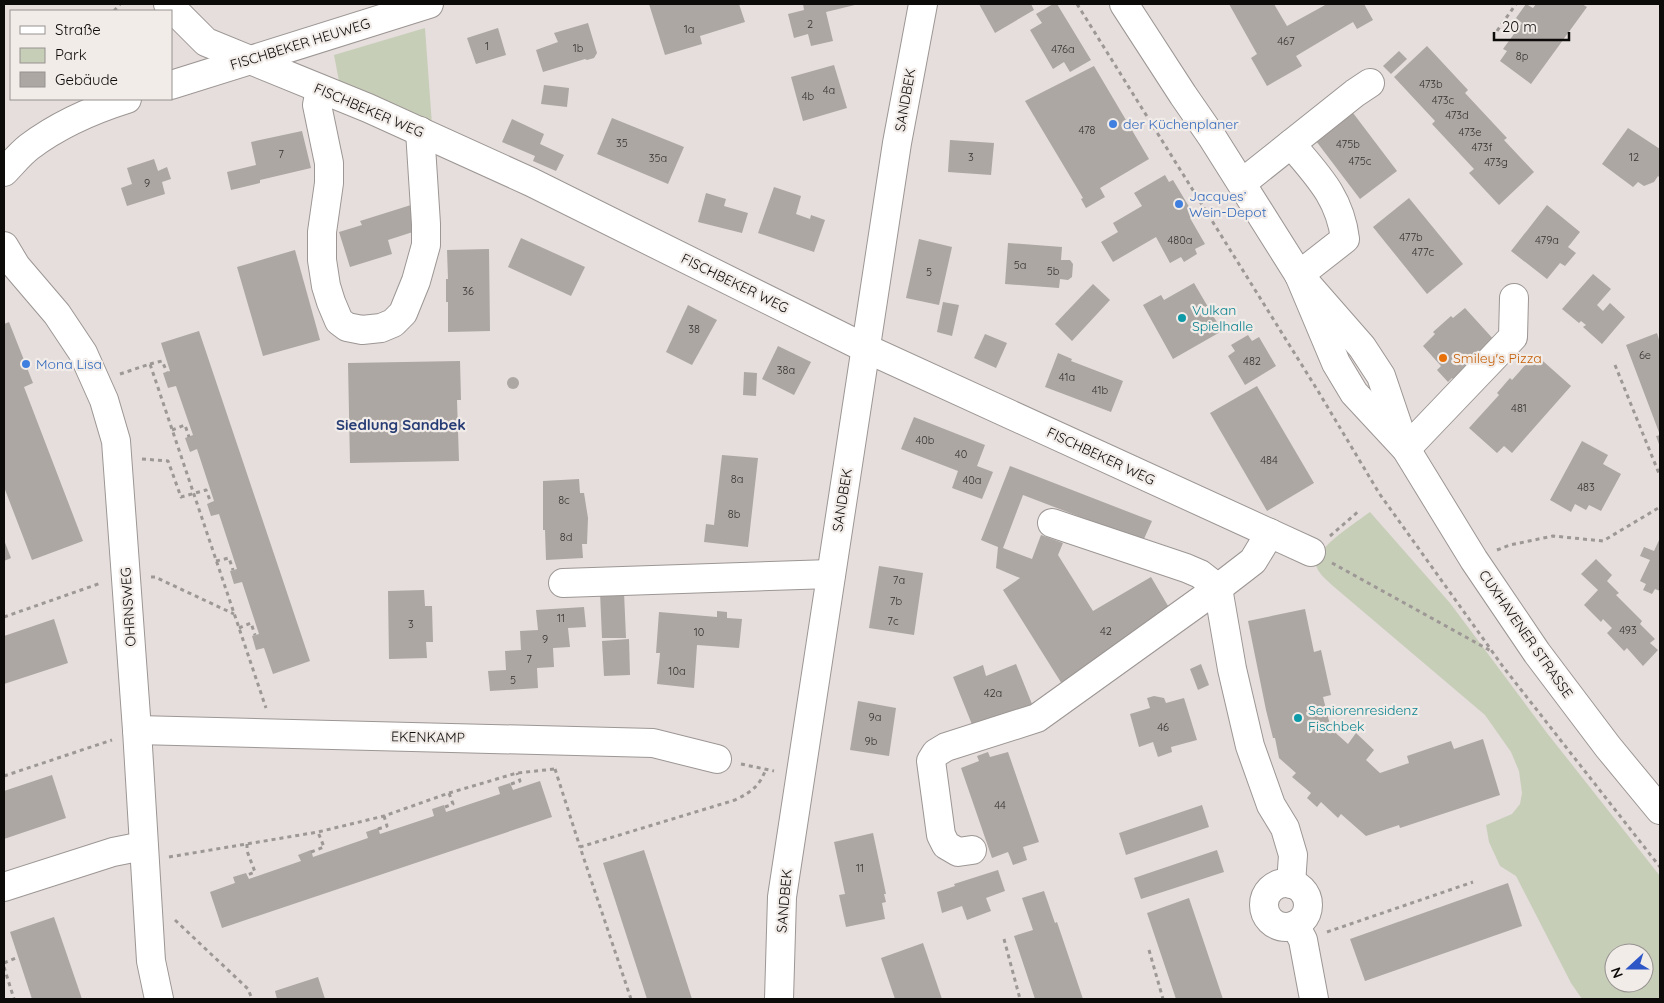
<svg xmlns="http://www.w3.org/2000/svg" width="1664" height="1003" font-family="Quicksand,sans-serif">
<style>
.green{fill:#c7ceb8;fill-rule:evenodd}
.building{fill:#aca7a3}
.lines{fill:none;stroke-linecap:round;stroke-linejoin:round}
.minor-casing{stroke:#9c9694;stroke-width:30}
.major-casing{stroke:#9c9694;stroke-width:30}
.path{stroke:#9d9896;stroke-width:3;stroke-dasharray:4 4;stroke-linecap:butt}
.minor{stroke:#fff;stroke-width:28}
.major{stroke:#fff;stroke-width:28}
.shop-dot{fill:#3f7fe0;stroke:#f2ece9;stroke-width:2}
.culture-dot{fill:#0f9aa8;stroke:#f2ece9;stroke-width:2}
.food-dot{fill:#e8710a;stroke:#f2ece9;stroke-width:2}
.labels{text-anchor:middle;dominant-baseline:central;stroke-width:4.5;stroke-linejoin:round;paint-order:stroke}
.number-label{font-size:11px;fill:#353230}
.street-label{font-size:14px;fill:#0d0b0a;stroke:#f2ece9}
.shop-label{font-size:14px;fill:#366cbe;stroke:#f2ece9;text-anchor:start}
.culture-label{font-size:14px;fill:#0d838f;stroke:#f2ece9;text-anchor:start}
.food-label{font-size:14px;fill:#c56008;stroke:#f2ece9;text-anchor:start}
.neighbourhood-label{font-size:15px;font-weight:bold;fill:#263c74;stroke:#f2ece9}
</style>
<rect width="100%" height="100%" fill="#e5dedc"/>
<g class="green">
<path d="M 425,28 L 432,125 L 339,81 L 334,55 Z"/>
<path d="M 1370,512 L 1450,603 L 1547,733 L 1660,876 L 1660,999 L 1582,999 L 1571,983 L 1516,876 L 1500,866 L 1489,842 L 1486,825 L 1512,814 L 1520,804 L 1522,793 L 1519,771 L 1511,752 L 1485,715 L 1333,586 C 1327,580 1317,573 1316,564 C 1314,549 1358,521 1370,512 ZM 1614,953 L 1644,953 L 1644,983 L 1614,983 Z"/>
</g>
<g class="building">
<path d="M 649,4 L 739,4 L 745,22 L 700,36 L 702,44 L 665,55 Z"/>
<path d="M 803,4 L 859,4 L 826,12 L 833,41 L 811,46 L 808,34 L 794,38 L 788,14 L 804,10 Z"/>
<path d="M 979,4 L 1031,4 L 1034,10 L 995,33 Z"/>
<path d="M 1053,4 L 1057,4 L 1091,60 L 1070,72 L 1064,62 L 1053,69 L 1030,30 L 1042,23 L 1036,14 Z"/>
<path d="M 1229,4 L 1274,4 L 1287,26 L 1327,4 L 1364,4 L 1373,20 L 1357,29 L 1353,22 L 1296,56 L 1302,66 L 1267,86 L 1251,58 L 1257,54 Z"/>
<path d="M 1526,4 L 1533,8 L 1536,4 L 1582,4 L 1587,7 L 1531,84 L 1500,61 L 1507,51 L 1503,49 L 1522,23 L 1516,18 Z"/>
<path d="M 588,23 L 597,53 L 594,58 L 587,60 L 585,59 L 543,72 L 536,50 L 558,42 L 554,33 Z"/>
<path d="M 498,28 L 506,55 L 476,64 L 467,38 Z"/>
<path d="M 1427,46 L 1468,90 L 1465,93 L 1507,138 L 1504,140 L 1534,172 L 1499,205 L 1469,173 L 1474,169 L 1432,124 L 1435,121 L 1394,77 Z"/>
<path d="M 1399,51 L 1407,59 L 1391,74 L 1383,66 Z"/>
<path d="M 834,65 L 847,108 L 803,121 L 791,77 Z"/>
<path d="M 1094,66 L 1149,159 L 1100,188 L 1105,197 L 1086,208 L 1081,199 L 1083,198 L 1025,101 Z"/>
<path d="M 544,85 L 569,88 L 567,107 L 541,104 Z"/>
<path d="M 1347,105 L 1397,171 L 1360,199 L 1310,133 Z"/>
<path d="M 612,118 L 684,147 L 668,184 L 597,154 Z"/>
<path d="M 512,119 L 544,134 L 540,144 L 564,155 L 556,171 L 533,161 L 535,156 L 502,142 Z"/>
<path d="M 1628,128 L 1660,149 L 1660,178 L 1658,176 L 1654,182 L 1644,186 L 1638,182 L 1633,187 L 1602,164 Z"/>
<path d="M 302,131 L 311,168 L 260,180 L 260,183 L 231,190 L 227,172 L 256,165 L 251,142 Z"/>
<path d="M 950,140 L 994,143 L 991,175 L 948,172 Z"/>
<path d="M 154,159 L 158,171 L 167,167 L 171,179 L 162,182 L 165,194 L 127,206 L 121,188 L 132,184 L 127,168 Z"/>
<path d="M 1165,175 L 1169,182 L 1173,180 L 1194,215 L 1190,218 L 1205,244 L 1195,249 L 1197,254 L 1184,262 L 1181,257 L 1170,263 L 1156,237 L 1113,262 L 1101,242 L 1118,232 L 1113,223 L 1142,206 L 1134,193 Z"/>
<path d="M 774,187 L 801,196 L 796,214 L 810,219 L 811,215 L 825,220 L 814,252 L 758,233 Z"/>
<path d="M 706,193 L 726,199 L 724,206 L 748,213 L 742,233 L 698,222 Z"/>
<path d="M 1409,198 L 1463,264 L 1427,294 L 1373,227 Z"/>
<path d="M 411,205 L 419,230 L 388,240 L 392,254 L 350,267 L 339,232 L 362,225 L 360,221 Z"/>
<path d="M 1547,205 L 1580,232 L 1568,247 L 1576,253 L 1565,266 L 1560,263 L 1547,279 L 1511,251 Z"/>
<path d="M 521,238 L 585,267 L 571,296 L 508,267 Z"/>
<path d="M 919,239 L 952,247 L 939,305 L 906,298 Z"/>
<path d="M 1008,243 L 1062,247 L 1061,260 L 1070,260 L 1073,264 L 1072,277 L 1068,280 L 1060,279 L 1059,288 L 1005,284 Z"/>
<path d="M 489,249 L 490,331 L 448,332 L 448,302 L 446,302 L 446,279 L 448,279 L 447,250 Z"/>
<path d="M 295,250 L 320,340 L 263,356 L 237,267 Z"/>
<path d="M 1593,274 L 1611,289 L 1597,305 L 1603,311 L 1610,303 L 1625,317 L 1602,344 L 1583,327 L 1586,325 L 1581,321 L 1579,323 L 1562,309 Z"/>
<path d="M 1194,283 L 1222,331 L 1173,359 L 1143,305 L 1161,295 L 1164,300 Z"/>
<path d="M 1093,284 L 1110,300 L 1072,341 L 1055,324 Z"/>
<path d="M 943,302 L 959,305 L 952,336 L 937,332 Z"/>
<path d="M 688,305 L 717,320 L 692,365 L 666,352 Z"/>
<path d="M 1465,308 L 1495,341 L 1453,379 L 1452,378 L 1448,382 L 1437,370 L 1441,366 L 1423,346 L 1435,334 L 1433,332 L 1451,316 L 1453,318 Z"/>
<path d="M 9,322 L 33,383 L 24,387 L 83,541 L 32,560 L 4,487 L 4,324 Z"/>
<path d="M 199,331 L 310,661 L 273,674 L 264,648 L 256,650 L 252,636 L 259,634 L 242,582 L 234,584 L 230,571 L 237,569 L 219,514 L 211,516 L 207,504 L 214,501 L 197,449 L 190,452 L 185,438 L 193,435 L 176,386 L 168,388 L 163,373 L 170,371 L 161,343 Z"/>
<path d="M 1657,333 L 1660,343 L 1660,447 L 1656,436 L 1660,435 L 1626,345 Z"/>
<path d="M 985,334 L 1007,343 L 996,368 L 974,358 Z"/>
<path d="M 1248,335 L 1252,341 L 1259,337 L 1276,366 L 1245,385 L 1228,356 L 1235,351 L 1231,345 Z"/>
<path d="M 778,346 L 811,362 L 794,395 L 762,379 Z"/>
<path d="M 1058,353 L 1072,359 L 1071,361 L 1123,381 L 1111,412 L 1045,387 Z"/>
<path d="M 1535,354 L 1571,386 L 1512,453 L 1504,446 L 1497,453 L 1469,428 L 1499,395 L 1497,393 L 1510,378 L 1512,380 Z"/>
<path d="M 460,361 L 461,400 L 457,400 L 459,461 L 350,463 L 348,363 Z"/>
<path d="M 744,372 L 757,373 L 756,396 L 743,395 Z"/>
<circle cx="513" cy="383" r="6"/>
<path d="M 1257,386 L 1314,483 L 1267,511 L 1210,413 Z"/>
<path d="M 914,417 L 985,445 L 977,466 L 993,472 L 982,499 L 952,488 L 958,471 L 901,449 Z"/>
<path d="M 1582,441 L 1608,455 L 1603,464 L 1621,474 L 1601,511 L 1589,505 L 1586,510 L 1575,504 L 1571,512 L 1550,500 Z"/>
<path d="M 722,455 L 758,458 L 748,547 L 704,542 L 706,524 L 714,525 Z"/>
<path d="M 1010,466 L 1152,521 L 1143,541 L 1023,495 L 1003,548 L 1032,559 L 1041,535 L 1063,543 L 1058,555 L 1093,611 L 1151,577 L 1174,616 L 1062,684 L 1003,590 L 1020,578 L 996,568 L 998,547 L 981,540 Z"/>
<path d="M 579,479 L 580,493 L 584,493 L 588,518 L 587,544 L 582,544 L 583,558 L 546,560 L 545,530 L 543,530 L 543,481 Z"/>
<path d="M 1660,538 L 1660,591 L 1655,589 L 1652,594 L 1643,590 L 1646,584 L 1640,581 L 1650,560 L 1640,556 L 1644,547 L 1654,551 Z"/>
<path d="M 4,540 L 11,558 L 4,561 Z"/>
<path d="M 1596,559 L 1612,575 L 1607,581 L 1619,593 L 1616,595 L 1642,621 L 1640,624 L 1655,639 L 1650,643 L 1658,650 L 1643,666 L 1627,648 L 1624,651 L 1607,633 L 1612,628 L 1603,619 L 1601,622 L 1584,605 L 1598,590 L 1581,574 Z"/>
<path d="M 879,566 L 923,573 L 914,635 L 869,628 Z"/>
<path d="M 424,590 L 425,606 L 432,606 L 433,642 L 426,642 L 427,658 L 389,659 L 388,591 Z"/>
<path d="M 600,592 L 624,592 L 626,638 L 602,638 Z"/>
<path d="M 584,607 L 586,627 L 568,628 L 570,647 L 553,648 L 554,667 L 537,668 L 538,688 L 490,691 L 488,671 L 506,670 L 505,651 L 521,650 L 520,631 L 538,630 L 536,610 Z"/>
<path d="M 1305,609 L 1314,652 L 1321,650 L 1331,695 L 1323,697 L 1330,725 L 1329,727 L 1348,744 L 1356,733 L 1374,750 L 1366,760 L 1380,773 L 1409,763 L 1407,756 L 1451,741 L 1454,749 L 1483,739 L 1500,795 L 1400,828 L 1399,825 L 1366,836 L 1341,814 L 1338,818 L 1321,802 L 1317,807 L 1307,798 L 1311,793 L 1292,777 L 1296,773 L 1279,758 L 1275,738 L 1273,738 L 1266,710 L 1248,621 Z"/>
<path d="M 717,611 L 727,612 L 727,618 L 742,619 L 739,648 L 697,645 L 694,688 L 657,684 L 660,653 L 656,653 L 659,612 L 717,617 Z"/>
<path d="M 54,619 L 68,663 L 4,684 L 4,636 Z"/>
<path d="M 629,639 L 630,675 L 604,676 L 602,641 Z"/>
<path d="M 1016,664 L 1034,709 L 975,732 L 953,677 L 983,665 L 986,676 Z"/>
<path d="M 1201,664 L 1209,685 L 1198,690 L 1190,669 Z"/>
<path d="M 1154,696 L 1164,698 L 1166,703 L 1184,698 L 1197,740 L 1171,747 L 1172,752 L 1158,757 L 1153,742 L 1139,747 L 1130,714 L 1150,708 L 1147,698 Z"/>
<path d="M 858,701 L 896,708 L 889,756 L 850,750 Z"/>
<path d="M 988,752 L 990,757 L 1008,752 L 1039,842 L 1023,847 L 1027,860 L 1013,865 L 1008,852 L 992,858 L 961,768 L 979,761 L 977,756 Z"/>
<path d="M 52,775 L 66,818 L 4,839 L 4,791 Z"/>
<path d="M 540,781 L 552,817 L 222,928 L 210,892 L 235,883 L 233,877 L 246,873 L 249,879 L 301,861 L 298,855 L 311,850 L 313,857 L 368,838 L 366,832 L 378,828 L 380,834 L 434,816 L 432,809 L 444,805 L 446,812 L 500,794 L 498,787 L 510,783 L 513,790 Z"/>
<path d="M 1202,805 L 1209,827 L 1126,855 L 1119,833 Z"/>
<path d="M 873,833 L 886,894 L 884,894 L 886,902 L 882,903 L 885,919 L 846,927 L 839,895 L 845,894 L 834,842 Z"/>
<path d="M 644,850 L 692,999 L 647,999 L 603,863 Z"/>
<path d="M 1217,850 L 1224,872 L 1141,899 L 1134,878 Z"/>
<path d="M 998,870 L 1005,891 L 986,898 L 991,911 L 967,920 L 962,906 L 942,913 L 937,892 L 955,886 L 954,884 Z"/>
<path d="M 1508,883 L 1522,926 L 1365,981 L 1350,939 Z"/>
<path d="M 1044,891 L 1055,923 L 1057,922 L 1083,999 L 1035,999 L 1014,936 L 1033,930 L 1022,898 Z"/>
<path d="M 1189,898 L 1223,999 L 1176,999 L 1174,993 L 1147,913 Z"/>
<path d="M 54,917 L 82,999 L 32,999 L 10,932 Z"/>
<path d="M 923,943 L 942,999 L 895,999 L 881,958 Z"/>
<path d="M 318,977 L 325,999 L 277,999 L 275,991 Z"/>
</g>
<g class="lines">
<defs>
<g id="minor">
<path d="M 168,4 L 206,42 L 368,108 L 531,182 L 865,348 L 1311,552"/>
<path d="M 171,85 L 429,4"/>
<path d="M 320,89 L 317,105 L 329,163 L 329,183 L 322,232 L 322,260 L 326,286 L 331,302 L 339,321 L 347,327 L 362,330 L 381,328 L 393,323 L 403,313 L 416,281 L 426,245 L 426,224 L 420,131"/>
<path d="M 1291,144 C 1317,175 1340,197 1345,239 L 1299,275"/>
<path d="M 4,172 C 12,164 20,154 29,147 C 58,125 92,110 127,99"/>
<path d="M 1242,183 L 1355,93 L 1370,83"/>
<path d="M 4,246 L 16,266 L 57,314 L 83,353 L 104,400 L 116,441 L 137,730 L 151,961 L 159,999"/>
<path d="M 1406,449 L 1513,337 L 1514,298"/>
<path d="M 1052,523 L 1186,568 L 1200,574 L 1218,588 L 1232,669 L 1250,746 L 1271,805 L 1285,828 L 1293,855 L 1291,884"/>
<path d="M 563,583 L 831,574"/>
<path d="M 137,730 L 653,743 L 717,759"/>
<path d="M 972,850 L 958,852 L 946,845 L 941,835 L 931,761 L 936,753 L 946,747 L 1037,718 L 1218,588 L 1253,561 L 1270,533"/>
<circle cx="1286" cy="905" r="22"/>
<path d="M 4,887 L 113,852 L 143,846"/>
<path d="M 1295,925 L 1303,940 L 1314,999"/>
<path d="M 779,999 L 782,897 L 897,143 L 923,4"/>
</g>
<g id="major">
<path d="M 1124,4 L 1183,95 L 1212,137 L 1299,275 L 1362,347 L 1381,376 L 1402,438"/>
<path d="M 1299,275 L 1336,363 L 1354,393 L 1406,449 L 1474,560 L 1537,653 L 1608,747 L 1660,810"/>
</g>
</defs>
<use href="#minor" class="minor-casing"/>
<use href="#major" class="major-casing"/>
<g class="path">
<path d="M 1077,4 L 1318,391 L 1379,493 L 1504,668 L 1660,867"/>
<path d="M 114,11 L 120,4"/>
<path d="M 1497,31 L 1516,4"/>
<path d="M 150,364 L 162,361 L 167,372"/>
<path d="M 1615,365 L 1660,476"/>
<path d="M 120,374 L 150,364 L 266,708"/>
<path d="M 172,430 L 185,425 L 189,437"/>
<path d="M 142,459 L 168,461 L 181,497 L 206,490 L 211,503"/>
<path d="M 1330,536 L 1360,510"/>
<path d="M 1497,550 L 1510,545 L 1553,536 L 1603,541 L 1660,507"/>
<path d="M 216,561 L 229,558 L 233,570"/>
<path d="M 1332,563 L 1491,651"/>
<path d="M 151,577 L 155,577 L 234,614"/>
<path d="M 4,617 L 101,583"/>
<path d="M 239,628 L 251,623 L 255,635"/>
<path d="M 741,764 L 774,771"/>
<path d="M 555,769 L 580,847"/>
<path d="M 4,776 L 112,740"/>
<path d="M 511,784 L 520,781 L 517,773"/>
<path d="M 445,807 L 453,804 L 449,793"/>
<path d="M 378,829 L 387,826 L 384,816"/>
<path d="M 247,844 L 247,851 L 255,872 L 247,875"/>
<path d="M 311,852 L 324,847 L 318,832"/>
<path d="M 169,857 L 318,832 L 384,816 L 449,793 L 517,773 L 555,769"/>
<path d="M 175,920 L 248,989 L 252,999"/>
<path d="M 1327,932 L 1473,882"/>
<path d="M 1004,939 L 1020,999"/>
<path d="M 1149,950 L 1163,999"/>
<path d="M 4,963 L 18,957"/>
<path d="M 4,967 L 14,999"/>
<path d="M 631,999 L 580,847 L 735,800 C 751,792 759,787 766,769"/>
</g>
<use href="#minor" class="minor"/>
<use href="#major" class="major"/>
</g>
<g class="shop-dot">
<circle cx="1113" cy="124" r="5"/>
<circle cx="1179" cy="204" r="5"/>
<circle cx="26" cy="364" r="5"/>
</g>
<g class="culture-dot">
<circle cx="1182" cy="318" r="5"/>
<circle cx="1298" cy="718" r="5"/>
</g>
<circle class="food-dot" cx="1443" cy="358" r="5"/>
<g class="labels">
<g class="number-label">
<text x="810" y="24">2</text>
<text x="689" y="29">1a</text>
<text x="1286" y="41">467</text>
<text x="487" y="46">1</text>
<text x="578" y="48">1b</text>
<text x="1063" y="49">476a</text>
<text x="1522" y="56">8p</text>
<text x="1431" y="84">473b</text>
<text x="829" y="90">4a</text>
<text x="808" y="96">4b</text>
<text x="1443" y="100">473c</text>
<text x="1457" y="115">473d</text>
<text x="1087" y="130">478</text>
<text x="1470" y="132">473e</text>
<text x="622" y="143">35</text>
<text x="1348" y="144">475b</text>
<text x="1482" y="147">473f</text>
<text x="281" y="154">7</text>
<text x="971" y="157">3</text>
<text x="1634" y="157">12</text>
<text x="658" y="158">35a</text>
<text x="1360" y="161">475c</text>
<text x="1496" y="162">473g</text>
<text x="147" y="183">9</text>
<text x="1411" y="237">477b</text>
<text x="1180" y="240">480a</text>
<text x="1547" y="240">479a</text>
<text x="1423" y="252">477c</text>
<text x="1020" y="265">5a</text>
<text x="1053" y="271">5b</text>
<text x="929" y="272">5</text>
<text x="468" y="291">36</text>
<text x="694" y="329">38</text>
<text x="1645" y="355">6e</text>
<text x="1252" y="361">482</text>
<text x="786" y="370">38a</text>
<text x="1067" y="377">41a</text>
<text x="1100" y="390">41b</text>
<text x="1519" y="408">481</text>
<text x="925" y="440">40b</text>
<text x="961" y="454">40</text>
<text x="1269" y="460">484</text>
<text x="737" y="479">8a</text>
<text x="972" y="480">40a</text>
<text x="1586" y="487">483</text>
<text x="564" y="500">8c</text>
<text x="734" y="514">8b</text>
<text x="566" y="537">8d</text>
<text x="899" y="580">7a</text>
<text x="896" y="601">7b</text>
<text x="561" y="618">11</text>
<text x="893" y="621">7c</text>
<text x="411" y="624">3</text>
<text x="1628" y="630">493</text>
<text x="1106" y="631">42</text>
<text x="699" y="632">10</text>
<text x="545" y="639">9</text>
<text x="529" y="659">7</text>
<text x="677" y="671">10a</text>
<text x="513" y="680">5</text>
<text x="993" y="693">42a</text>
<text x="875" y="717">9a</text>
<text x="1163" y="727">46</text>
<text x="871" y="741">9b</text>
<text x="1000" y="805">44</text>
<text x="860" y="868">11</text>
</g>
<g class="street-label">
<text transform="translate(300 44) rotate(-17)">FISCHBEKER HEUWEG</text>
<text transform="translate(905 100) rotate(-80)">SANDBEK</text>
<text transform="translate(369 110) rotate(23)">FISCHBEKER WEG</text>
<text transform="translate(735 283) rotate(26)">FISCHBEKER WEG</text>
<text transform="translate(1101 456) rotate(25)">FISCHBEKER WEG</text>
<text transform="translate(842 500) rotate(-81)">SANDBEK</text>
<text transform="translate(128 607) rotate(-94)">OHRNSWEG</text>
<text transform="translate(1526 634) rotate(55)">CUXHAVENER STRASSE</text>
<text transform="translate(428 737) rotate(1)">EKENKAMP</text>
<text transform="translate(784 901) rotate(-85)">SANDBEK</text>
</g>
<g class="shop-label">
<text x="1123" y="124">der Küchenplaner</text>
<text x="1189" y="196">Jacques’<tspan x="1189" dy="16">Wein-Depot</tspan></text>
<text x="36" y="364">Mona Lisa</text>
</g>
<g class="culture-label">
<text x="1192" y="310">Vulkan<tspan x="1192" dy="16">Spielhalle</tspan></text>
<text x="1308" y="710">Seniorenresidenz<tspan x="1308" dy="16">Fischbek</tspan></text>
</g>
<g class="food-label">
<text x="1453" y="358">Smiley's Pizza</text>
</g>
<g class="neighbourhood-label">
<text x="401" y="424">Siedlung Sandbek</text>
</g>
</g>
<rect width="1664" height="1003" fill="none" stroke="#0d0b0a" stroke-width="10"/>
<rect x="10" y="10" width="162" height="90" fill="#f2ece9" stroke="#969290"/>
<rect x="20" y="26" width="25" height="8" fill="#ffffff" stroke="#969290"/>
<text x="55" y="35" font-size="15" fill="#0d0b0a">Straße</text>
<rect x="20" y="48" width="25" height="15" fill="#c7ceb8" stroke="#969290"/>
<text x="55" y="60" font-size="15" fill="#0d0b0a">Park</text>
<rect x="20" y="72" width="25" height="15" fill="#aca7a3" stroke="#969290"/>
<text x="55" y="85" font-size="15" fill="#0d0b0a">Gebäude</text>
<g transform="translate(1629 968) rotate(249)"><circle r="24" fill="#f2ece9" stroke="#969290"/>
<path d="M0-4L9 19L0 12L-9 19Z" fill="#2f56c6"/>
<text y="-8" font-size="14" font-weight="bold" text-anchor="middle" fill="#0d0b0a">N</text>
</g>
<path d="M1494 32v8h75v-8" fill="none" stroke="#0d0b0a" stroke-width="2.5"/>
<text x="1502" y="32" font-size="15" fill="#0d0b0a" stroke="#f2ece9" stroke-width="4" paint-order="stroke">20 m</text>
</svg>
